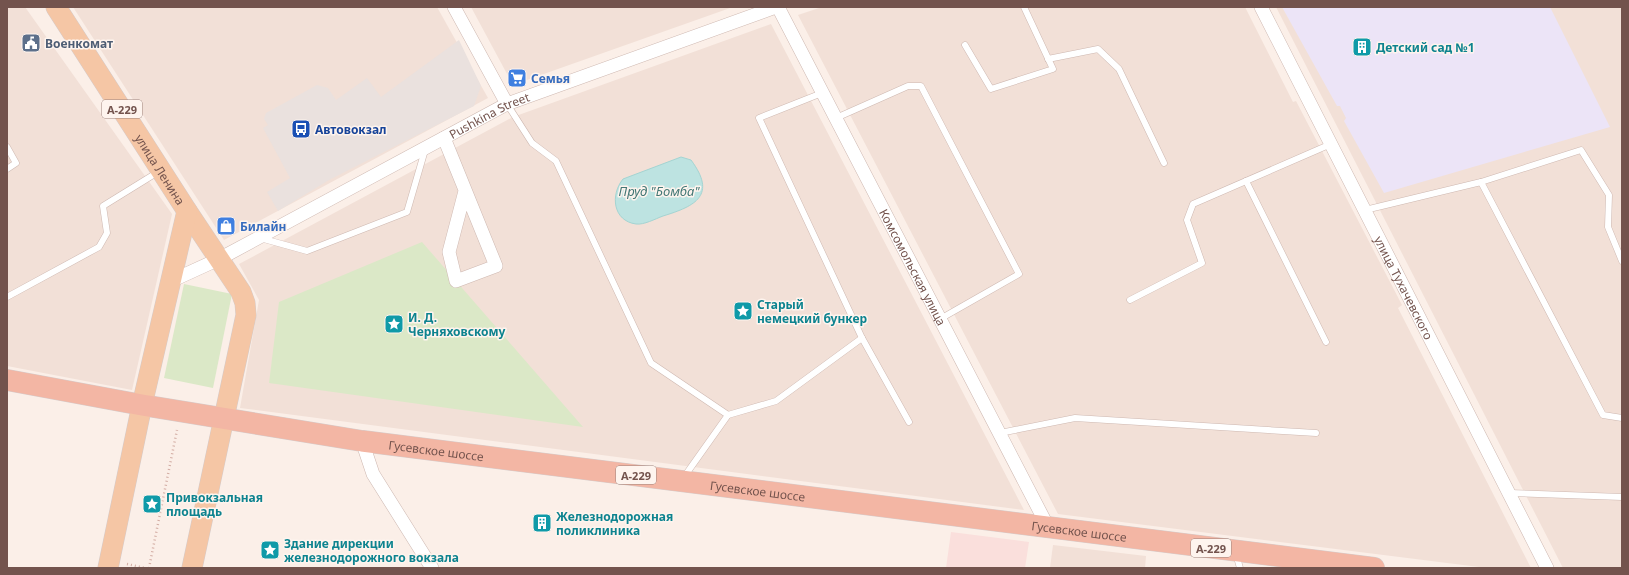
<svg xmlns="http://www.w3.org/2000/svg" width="1629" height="575" font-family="'Noto Sans',sans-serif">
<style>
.residential{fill:#f2e0d7}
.commercial{fill:#fadfdc}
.industrial{fill:#eae1de}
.education{fill:#ece4f7}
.green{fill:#dbe8c7}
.water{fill:#bde3e1;stroke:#a4d4d2}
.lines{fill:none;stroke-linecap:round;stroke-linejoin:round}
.service-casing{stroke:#ceb8b1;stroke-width:7}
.minor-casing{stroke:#ceb8b1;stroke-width:14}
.primary-casing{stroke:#d5cbca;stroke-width:21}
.trunk-casing{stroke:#d5cbca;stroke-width:22}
.path{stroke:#d3ada4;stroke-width:2.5;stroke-dasharray:1 3;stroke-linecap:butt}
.service{stroke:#fff;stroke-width:6}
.minor{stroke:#fff;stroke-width:13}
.primary{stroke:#f5c6a5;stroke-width:20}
.trunk{stroke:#f3b6a4;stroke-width:21}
.labels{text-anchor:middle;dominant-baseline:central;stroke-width:3;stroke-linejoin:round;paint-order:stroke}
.shield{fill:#fef4ee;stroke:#9d837d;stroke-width:1}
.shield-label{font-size:11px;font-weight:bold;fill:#73534d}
.service-label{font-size:12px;font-weight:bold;fill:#4e5e75;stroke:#fef4ee;text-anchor:start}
.culture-label{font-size:12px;font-weight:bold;fill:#0d838f;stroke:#fef4ee;text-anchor:start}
.shop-label{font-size:12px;font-weight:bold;fill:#366cbe;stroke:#fef4ee;text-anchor:start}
.street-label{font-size:12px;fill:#73534d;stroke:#fef4ee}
.transit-label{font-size:12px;font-weight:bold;fill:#164399;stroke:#fef4ee;text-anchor:start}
.water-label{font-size:13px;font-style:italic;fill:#427775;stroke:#fef4ee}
</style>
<rect width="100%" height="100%" fill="#fbefe8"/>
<g class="residential">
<path d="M 7,7 L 25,7 L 172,214 L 132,390 L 7,366 Z"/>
<path d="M 73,7 L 437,7 L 488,98 L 224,240 Z"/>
<path d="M 471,7 L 733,7 L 524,81 L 514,87 Z"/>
<path d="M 822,7 L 1245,7 L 1293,102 L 1296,101 L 1402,305 L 1398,308 L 1531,568 L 1487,568 L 1058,514 L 798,15 Z"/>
<path d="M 1276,7 L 1622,7 L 1622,568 L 1563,568 Z"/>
<path d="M 771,24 L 1024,510 L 240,408 L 259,300 L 239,264 L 513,117 Z"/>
<path d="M 1053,545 L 1146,556 L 1145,568 L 1050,568 Z"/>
</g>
<path class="commercial" d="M 951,532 L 1029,542 L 1025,568 L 946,568 Z"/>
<path class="industrial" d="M 459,40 L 481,86 L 474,106 L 329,180 L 278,211 L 267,192 L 290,178 L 263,128 L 268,125 L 264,119 L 266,113 L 317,85 L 328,88 L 336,100 L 367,78 L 381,97 Z"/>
<path class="education" d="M 1282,7 L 1550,7 L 1610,127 L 1384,193 L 1344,121 L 1346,118 L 1340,106 L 1337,106 Z"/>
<g class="green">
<path d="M 422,242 L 583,427 L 269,383 L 279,302 Z"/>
<path d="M 184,284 L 232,294 L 213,388 L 164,378 Z"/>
</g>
<path class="water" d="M 681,157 L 691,160 C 717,195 696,206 663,216 C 655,219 644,225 636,224 C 613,221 610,195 623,179 Z"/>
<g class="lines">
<defs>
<g id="service">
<path d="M 965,45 L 991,89 L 1053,69 L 1024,7"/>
<path d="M 1048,59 L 1098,49 L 1119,69 L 1164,163"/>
<path d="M 822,93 L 759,118 L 862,338 L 909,422"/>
<path d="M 507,104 L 532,143 L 556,161 L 651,363 L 728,415 L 684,477"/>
<path d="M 836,118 L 908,86 L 921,86 L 1019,274 L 940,319"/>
<path d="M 7,147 L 16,163 L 7,169"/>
<path d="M 1246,181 L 1326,342"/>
<path d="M 1481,182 L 1581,150 L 1609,195 L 1608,227 L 1622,261"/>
<path d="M 1365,210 L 1481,182 L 1603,415 L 1622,418"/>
<path d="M 260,238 L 307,251 L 407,212 L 425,150"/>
<path d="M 7,297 L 99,247 L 107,233 L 103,206 L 158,172"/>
<path d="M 1130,300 L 1202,263 L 1187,220 L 1193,204 L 1331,144"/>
<path d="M 728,415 L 776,401 L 862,338"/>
<path d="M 1000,433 L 1075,418 L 1316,433"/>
<path d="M 1509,493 L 1622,497"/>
<path d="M 1236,554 L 1240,568"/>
</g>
<g id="minor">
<path d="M 454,7 L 507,104"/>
<path id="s1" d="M 778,7 L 1048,527"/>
<path id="s2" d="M 1261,7 L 1547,568"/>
<path d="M 444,138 L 496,266 L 456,281 L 449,252 L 465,191"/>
<path id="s3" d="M 171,281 L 219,259 L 507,104 L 776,7"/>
<path d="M 362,441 L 373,474 L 432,568"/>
</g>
<g id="primary">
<path id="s4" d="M 56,7 L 187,211 L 241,292 L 245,303 L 246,315 L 192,568"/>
<path d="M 108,568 L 142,405 L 187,211"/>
</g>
<g id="trunk">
<path id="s5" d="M 7,380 L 142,405 L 362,441 L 1374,568"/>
</g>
</defs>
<use href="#service" class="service-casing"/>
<use href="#minor" class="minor-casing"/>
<use href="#primary" class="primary-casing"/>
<use href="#trunk" class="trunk-casing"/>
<g class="path">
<path d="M 127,564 L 145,568"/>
<path d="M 149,568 L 177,430"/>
</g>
<use href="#service" class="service"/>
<use href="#minor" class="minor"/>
<use href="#primary" class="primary"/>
<use href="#trunk" class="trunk"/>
</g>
<defs>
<symbol id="civic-square" viewBox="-11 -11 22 22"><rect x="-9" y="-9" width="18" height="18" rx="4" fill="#5c6f8a" stroke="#fef4ee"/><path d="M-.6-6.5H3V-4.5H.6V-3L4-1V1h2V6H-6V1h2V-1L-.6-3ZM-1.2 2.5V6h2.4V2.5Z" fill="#fff"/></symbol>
<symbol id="building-square" viewBox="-11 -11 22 22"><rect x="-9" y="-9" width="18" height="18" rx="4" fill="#0f9aa8" stroke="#fef4ee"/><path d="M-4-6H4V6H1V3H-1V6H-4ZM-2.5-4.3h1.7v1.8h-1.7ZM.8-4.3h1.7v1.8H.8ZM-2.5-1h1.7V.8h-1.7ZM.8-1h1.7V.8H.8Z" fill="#fff"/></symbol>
<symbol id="supermarket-square" viewBox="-11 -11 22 22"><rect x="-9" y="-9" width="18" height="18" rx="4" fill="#3f7fe0" stroke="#fef4ee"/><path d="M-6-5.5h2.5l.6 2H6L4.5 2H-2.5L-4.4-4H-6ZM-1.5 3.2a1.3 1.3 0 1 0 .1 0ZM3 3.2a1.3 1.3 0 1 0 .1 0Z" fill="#fff"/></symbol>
<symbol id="bus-square" viewBox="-11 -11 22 22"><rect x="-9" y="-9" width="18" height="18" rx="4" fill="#1a4fb4" stroke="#fef4ee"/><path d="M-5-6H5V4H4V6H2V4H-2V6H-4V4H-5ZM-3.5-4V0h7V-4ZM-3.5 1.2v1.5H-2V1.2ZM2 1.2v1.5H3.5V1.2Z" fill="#fff"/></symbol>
<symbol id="shop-square" viewBox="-11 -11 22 22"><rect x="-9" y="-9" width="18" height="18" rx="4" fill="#3f7fe0" stroke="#fef4ee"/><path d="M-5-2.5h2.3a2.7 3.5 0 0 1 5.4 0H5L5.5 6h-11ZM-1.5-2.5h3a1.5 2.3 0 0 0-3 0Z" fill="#fff"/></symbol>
<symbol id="sight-square" viewBox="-11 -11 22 22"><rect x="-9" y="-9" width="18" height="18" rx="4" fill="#0f9aa8" stroke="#fef4ee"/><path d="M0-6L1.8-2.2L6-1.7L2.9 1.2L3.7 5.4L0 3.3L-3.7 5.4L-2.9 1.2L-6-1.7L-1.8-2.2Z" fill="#fff"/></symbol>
</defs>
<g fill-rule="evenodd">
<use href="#civic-square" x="20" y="32" width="22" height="22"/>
<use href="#building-square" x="1351" y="36" width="22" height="22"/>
<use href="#supermarket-square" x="506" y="67" width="22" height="22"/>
<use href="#bus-square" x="290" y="118" width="22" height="22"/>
<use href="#shop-square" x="215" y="215" width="22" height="22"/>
<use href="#sight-square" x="732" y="300" width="22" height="22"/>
<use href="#sight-square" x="383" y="313" width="22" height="22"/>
<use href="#sight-square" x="141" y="493" width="22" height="22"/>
<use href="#building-square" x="531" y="512" width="22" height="22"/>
<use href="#sight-square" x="259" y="539" width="22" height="22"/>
</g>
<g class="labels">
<g class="shield">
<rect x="102" y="100" width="40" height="18" rx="3"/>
<rect x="616" y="466" width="40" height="18" rx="3"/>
<rect x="1191" y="539" width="40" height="18" rx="3"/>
</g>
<g class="shield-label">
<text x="122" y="109">А-229</text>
<text x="636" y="475">А-229</text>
<text x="1211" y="548">А-229</text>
</g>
<g class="service-label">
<text x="45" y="43">Военкомат</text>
</g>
<g class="culture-label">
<text x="1376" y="47">Детский сад №1</text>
<text x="757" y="304">Старый<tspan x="757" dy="14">немецкий бункер</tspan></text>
<text x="408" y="317">И. Д.<tspan x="408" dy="14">Черняховскому</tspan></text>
<text x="166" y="497">Привокзальная<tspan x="166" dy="14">площадь</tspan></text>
<text x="556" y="516">Железнодорожная<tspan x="556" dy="14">поликлиника</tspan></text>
<text x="284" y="543">Здание дирекции<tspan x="284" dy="14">железнодорожного вокзала</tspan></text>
</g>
<g class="shop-label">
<text x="531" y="78">Семья</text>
<text x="240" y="226">Билайн</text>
</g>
<g class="street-label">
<text stroke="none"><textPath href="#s3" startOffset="359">Pushkina Street</textPath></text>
<text stroke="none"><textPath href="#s4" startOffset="193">улица Ленина</textPath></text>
<text stroke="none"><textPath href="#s1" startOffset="293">Комсомольская улица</textPath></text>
<text stroke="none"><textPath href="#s2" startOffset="315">улица Тухачевского</textPath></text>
<text stroke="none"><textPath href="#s5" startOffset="435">Гусевское шоссе</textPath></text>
<text stroke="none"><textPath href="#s5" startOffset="759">Гусевское шоссе</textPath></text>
<text stroke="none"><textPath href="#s5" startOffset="1083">Гусевское шоссе</textPath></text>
</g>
<g class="transit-label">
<text x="315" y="129">Автовокзал</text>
</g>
<g class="water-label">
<text x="659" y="191">Пруд "Бомба"</text>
</g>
</g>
<rect width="1629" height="575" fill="none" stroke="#73534d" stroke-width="16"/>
</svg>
